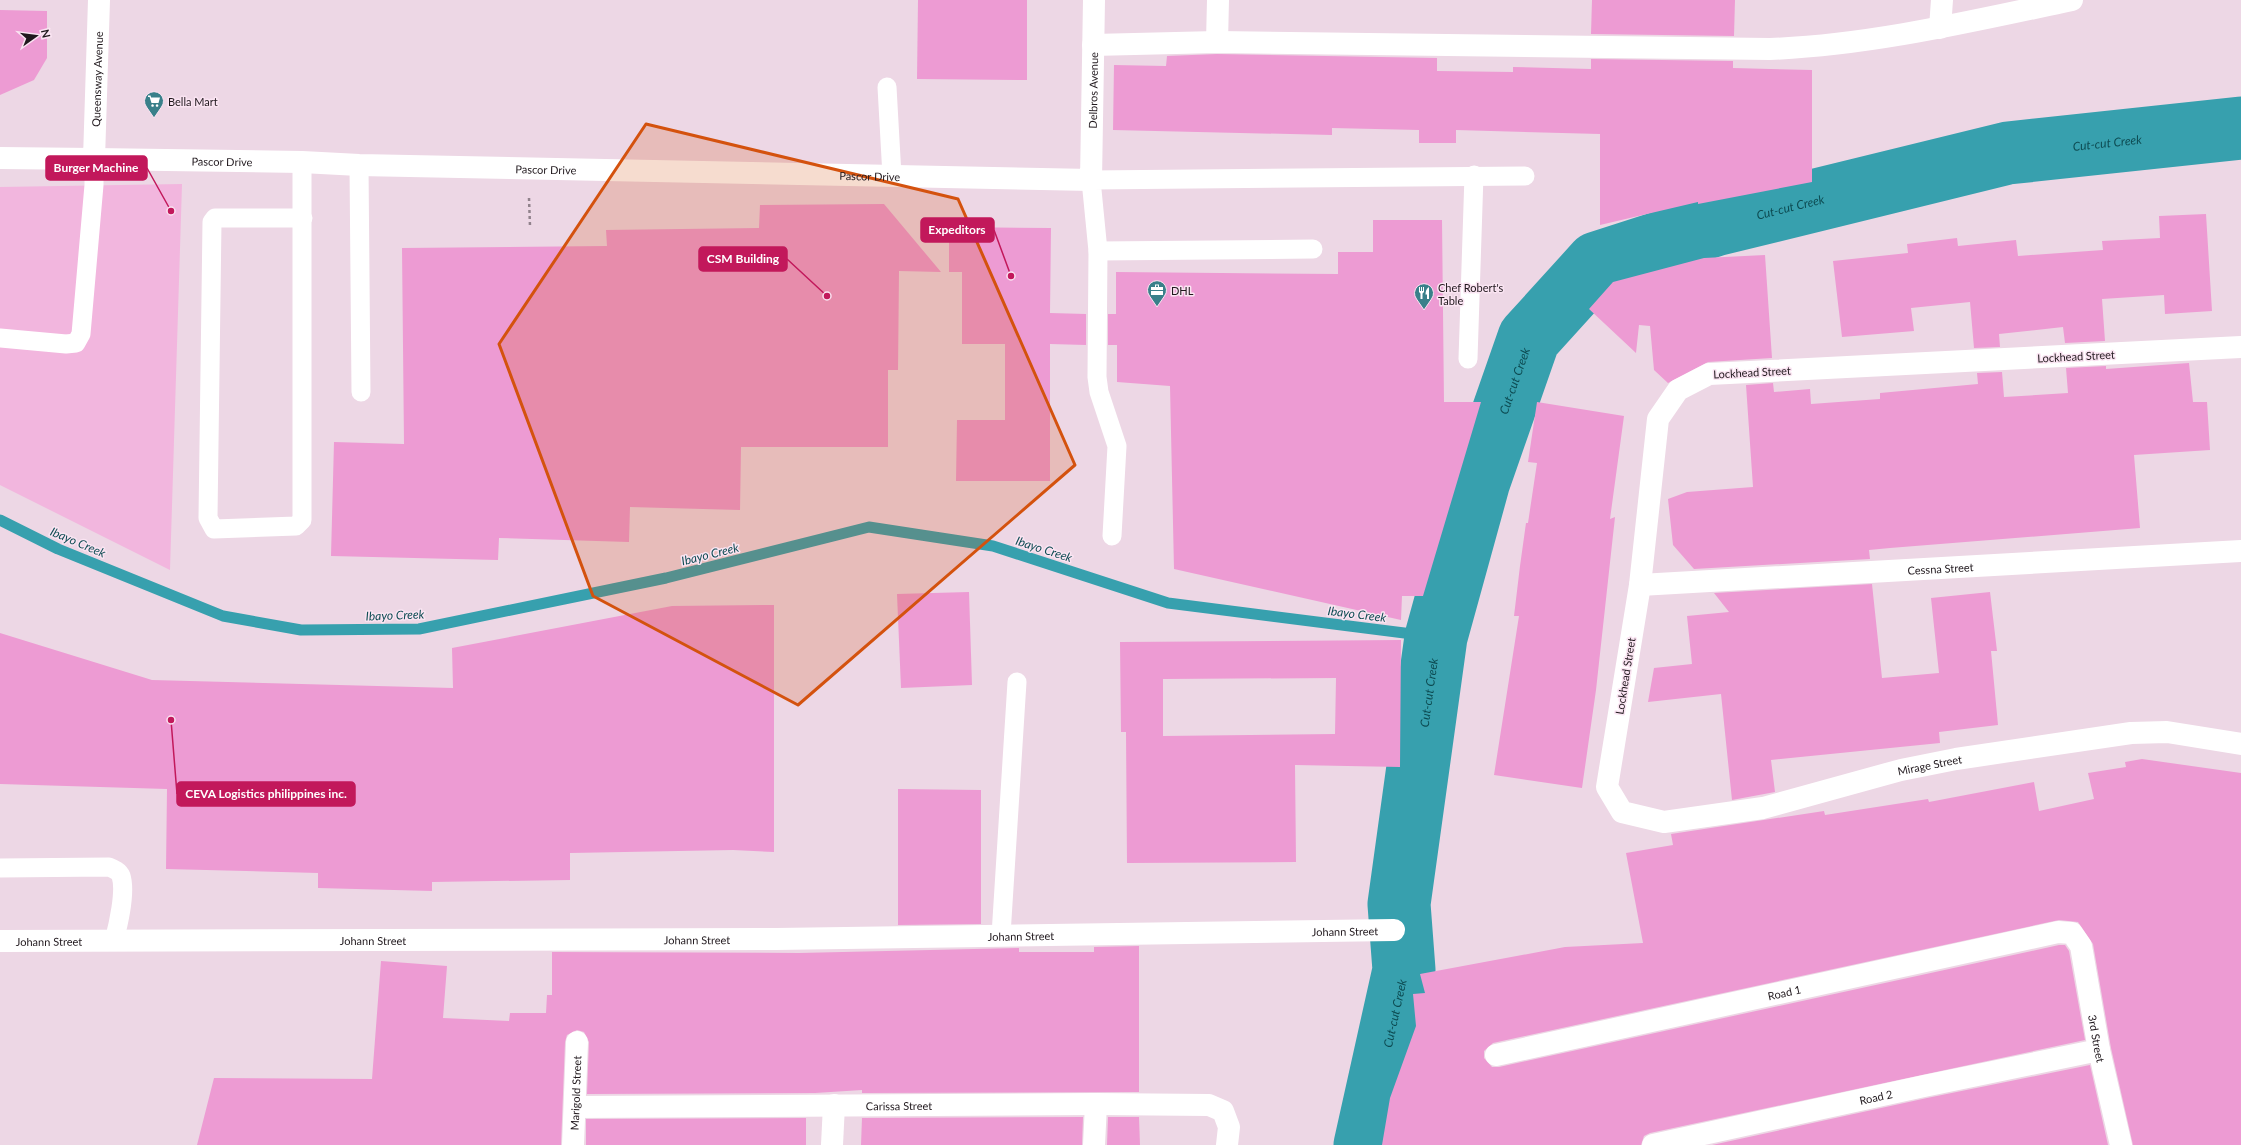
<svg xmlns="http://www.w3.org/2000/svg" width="2241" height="1145" font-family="Lato,sans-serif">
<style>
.green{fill:#f2b6de}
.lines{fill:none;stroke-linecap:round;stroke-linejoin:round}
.stream{stroke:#37a0ae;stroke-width:11}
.river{stroke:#37a0ae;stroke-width:63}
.building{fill:#ed9bd3;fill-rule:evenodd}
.path{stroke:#91828c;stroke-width:2.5;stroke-dasharray:3 3;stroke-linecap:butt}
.lane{stroke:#fff;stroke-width:19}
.street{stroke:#fff;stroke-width:22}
.secondary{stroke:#fff;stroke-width:22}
.marked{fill:#d4520e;fill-opacity:0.2;stroke:#d4520e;stroke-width:3;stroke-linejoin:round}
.labels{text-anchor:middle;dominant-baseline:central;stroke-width:3;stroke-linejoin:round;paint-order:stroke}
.street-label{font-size:11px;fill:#20181d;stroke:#fae4f2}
.poi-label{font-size:11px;fill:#20181d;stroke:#fae4f2;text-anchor:start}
.water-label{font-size:12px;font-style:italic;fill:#0d4b52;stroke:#fae4f2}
.leader{fill:none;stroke:#c2185b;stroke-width:1.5}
.callout-dot{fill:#c2185b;stroke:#fae4f2;stroke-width:1.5}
.callout{fill:#c2185b;stroke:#c2185b;stroke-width:1.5}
.callout-label{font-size:12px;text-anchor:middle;font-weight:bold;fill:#fff}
</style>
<rect width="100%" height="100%" fill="#edd7e5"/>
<path class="green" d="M 182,184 L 170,570 L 0,485 L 0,187 Z"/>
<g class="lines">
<path class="stream" d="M 0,520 L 58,549 L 223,616 L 301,630 L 419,629 L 666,578 L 869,527 L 993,546 L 1168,603 L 1436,637"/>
<path class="river" id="s1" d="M 1365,1145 L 1404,970 L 1399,904 L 1436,637 L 1479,481 L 1529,338 L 1597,263 L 1715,225 L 2008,153 L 2241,128"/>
</g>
<g class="building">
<path d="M 918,0 L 1027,0 L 1027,80 L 917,79 Z"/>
<path d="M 1592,0 L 1735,0 L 1734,36 L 1591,34 Z"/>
<path d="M 0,10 L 47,11 L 47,58 L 34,80 L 0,95 Z"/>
<path d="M 1217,54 L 1437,58 L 1437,71 L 1513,72 L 1513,67 L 1591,69 L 1591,59 L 1733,61 L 1733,68 L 1812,70 L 1812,182 L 1698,204 L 1698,202 L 1600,225 L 1600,134 L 1456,130 L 1456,143 L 1419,143 L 1419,130 L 1332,128 L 1332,135 L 1113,130 L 1114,65 L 1166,66 L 1167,56 Z"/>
<path d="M 884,204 L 941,272 L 899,271 L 898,370 L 888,370 L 888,447 L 741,447 L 740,510 L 630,507 L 629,542 L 499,538 L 498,560 L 331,556 L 334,442 L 404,444 L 402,248 L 607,246 L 606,230 L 759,228 L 760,205 Z"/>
<path d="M 2206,214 L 2212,311 L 2165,314 L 2164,295 L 2102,299 L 2105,341 L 2065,343 L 2063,327 L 1999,334 L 2000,347 L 1974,348 L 1970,302 L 1911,308 L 1914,331 L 1842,337 L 1833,261 L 1908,253 L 1907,244 L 1957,238 L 1958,246 L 2016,240 L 2018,256 L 2103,250 L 2102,241 L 2160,238 L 2159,216 Z"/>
<path d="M 1373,220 L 1442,220 L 1444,402 L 1481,402 L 1423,596 L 1402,596 L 1401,620 L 1174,569 L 1170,386 L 1117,382 L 1117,345 L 1108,345 L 1108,314 L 1116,314 L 1116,272 L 1338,274 L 1338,252 L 1373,252 Z"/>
<path d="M 949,227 L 1051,228 L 1050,313 L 1086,314 L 1086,345 L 1050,344 L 1050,481 L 956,481 L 957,420 L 1005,420 L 1005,344 L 962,344 L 962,272 L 949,272 Z"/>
<path d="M 1765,255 L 1772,358 L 1708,362 L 1668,383 L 1654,370 L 1650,326 L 1639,325 L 1636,353 L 1589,309 L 1613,282 L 1704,258 Z"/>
<path d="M 2189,363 L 2193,402 L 2207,402 L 2210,450 L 2134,455 L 2140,528 L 1890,548 L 1869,550 L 1870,559 L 1694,569 L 1673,545 L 1668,499 L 1687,492 L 1753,487 L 1746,385 L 1773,383 L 1774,392 L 1810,389 L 1811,404 L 1880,399 L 1880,393 L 1978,384 L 1977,373 L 2002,372 L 2004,397 L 2068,393 L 2066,368 L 2106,366 L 2106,369 Z"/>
<path d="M 1537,402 L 1624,416 L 1610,519 L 1615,517 L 1596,690 L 1582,788 L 1494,775 L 1519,616 L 1514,616 L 1520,566 L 1526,523 L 1528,523 L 1537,463 L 1528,462 Z"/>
<path d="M 1872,584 L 1882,678 L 1939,673 L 1931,598 L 1990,592 L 1997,651 L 1991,651 L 1998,725 L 1939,732 L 1940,743 L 1771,760 L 1775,792 L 1732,800 L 1721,694 L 1648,702 L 1654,668 L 1692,664 L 1687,616 L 1729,612 L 1714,593 Z"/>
<path d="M 969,592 L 972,685 L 901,688 L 897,594 Z"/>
<path d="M 774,605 L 774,852 L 733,850 L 570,853 L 570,880 L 432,882 L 432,891 L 318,888 L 318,873 L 166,869 L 167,789 L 0,784 L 0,633 L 152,680 L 453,688 L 452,648 L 672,606 Z"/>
<path d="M 1401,640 L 1400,767 L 1295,765 L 1296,862 L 1127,863 L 1126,732 L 1121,732 L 1120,642 ZM 1336,678 L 1335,734 L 1163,736 L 1163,679 Z"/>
<path d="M 2142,759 L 2241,773 L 2241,1145 L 2133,1145 L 2111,1048 L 2093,944 L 2078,922 L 2059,920 L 1493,1043 L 1484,1051 L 1484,1058 L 1492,1067 L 1499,1067 L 2059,945 L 2065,945 L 2069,951 L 2085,1040 L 1650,1133 L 1644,1136 L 1641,1145 L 1382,1145 L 1390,1098 L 1416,1026 L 1413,994 L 1425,993 L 1420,974 L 1565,947 L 1643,943 L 1626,853 L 1673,845 L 1671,834 L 1824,811 L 1825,815 L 1928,799 L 1929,802 L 2034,782 L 2039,811 L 2094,799 L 2088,773 L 2126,767 L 2125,762 Z"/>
<path d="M 898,789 L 981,790 L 981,924 L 898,925 Z"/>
<path d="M 1139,946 L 1139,1092 L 862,1093 L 862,1090 L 815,1093 L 587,1094 L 589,1042 L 584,1032 L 577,1030 L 567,1035 L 565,1042 L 561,1145 L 197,1145 L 214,1078 L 372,1079 L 381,961 L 447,966 L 443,1018 L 509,1021 L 510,1013 L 546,1013 L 547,995 L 552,995 L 552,952 L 799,953 L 1019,948 L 1019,952 L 1094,952 L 1094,947 Z"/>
<path d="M 2090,1065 L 2108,1145 L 1712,1145 L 1927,1098 Z"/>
<path d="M 1083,1117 L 1082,1145 L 861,1145 L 862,1118 Z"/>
<path d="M 1108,1117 L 1139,1117 L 1140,1145 L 1107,1145 Z"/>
<path d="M 806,1118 L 806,1145 L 586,1145 L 586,1119 Z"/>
</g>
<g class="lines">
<path class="path" d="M 529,198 L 530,226"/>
<g class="lane">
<path d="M 887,87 L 892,176"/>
<path d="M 302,162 L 302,520 L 296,526 L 214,529 L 208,518 L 212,222 L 215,218 L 303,218"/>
<path d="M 359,165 L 361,392"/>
<path d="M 1098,251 L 1313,249"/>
<path d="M 0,338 L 66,344 L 76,343 L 81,334 L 94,185 L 94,159"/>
<path d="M 1468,359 L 1474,175"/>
<path d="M 1112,536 L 1117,446 L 1099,392 L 1097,377 L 1098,251 L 1091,180 L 1525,176"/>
<path d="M 0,868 L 109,867 C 114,869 119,871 121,876 C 126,891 118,926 114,941"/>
<path d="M 1001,935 L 1017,682"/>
</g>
<g class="street">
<path d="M 1940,28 L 1942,0"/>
<path d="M 1217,42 L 1218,0"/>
<path d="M 1093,45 L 1217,42 L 1770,49 C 1872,45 1972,21 2072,0"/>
<path id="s2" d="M 94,159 L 302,162 L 359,165 L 1091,180 L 1094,0"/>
<path id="s3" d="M 2241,347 L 1709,374 L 1678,390 L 1658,419 L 1640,585 L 1607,787 L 1622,812 L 1664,822 L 1763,808 L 1901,770 L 1956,759 L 2131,733 L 2167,732 L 2241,744"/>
<path id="s4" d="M 1640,585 L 2241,551"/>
<path id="s5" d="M 0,941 L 776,939 L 1394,930"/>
<path id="s6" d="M 1496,1055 L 2058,932 L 2072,933 L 2081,946 L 2099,1050 L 2121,1145"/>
<path id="s7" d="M 575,1107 L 1096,1104 L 1209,1105 L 1223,1111 L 1229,1127 L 1227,1145"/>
<path id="s8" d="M 573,1145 L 577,1042"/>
<path d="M 832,1145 L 834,1105"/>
<path d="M 1094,1145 L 1096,1104"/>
<path id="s9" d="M 1653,1145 L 1924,1086 L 2099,1050"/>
</g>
<path class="secondary" id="s10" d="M 0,158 L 94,159 L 99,0"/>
</g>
<path class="marked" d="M 646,124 L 958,199 L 1075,465 L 798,705 L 593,596 L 499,344 Z"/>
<defs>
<symbol id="supermarket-pin" viewBox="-11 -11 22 30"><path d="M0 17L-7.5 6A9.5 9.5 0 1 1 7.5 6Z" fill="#39808a" stroke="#fae4f2"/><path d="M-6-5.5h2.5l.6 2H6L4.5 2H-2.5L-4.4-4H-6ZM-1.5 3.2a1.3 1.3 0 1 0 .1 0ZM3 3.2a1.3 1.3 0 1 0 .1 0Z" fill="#fff"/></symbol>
<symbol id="office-pin" viewBox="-11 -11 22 30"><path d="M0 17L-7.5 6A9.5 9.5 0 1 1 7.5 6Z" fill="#39808a" stroke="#fae4f2"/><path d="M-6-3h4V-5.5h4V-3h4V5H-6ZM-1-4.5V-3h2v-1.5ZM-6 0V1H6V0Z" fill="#fff"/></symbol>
<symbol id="restaurant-pin" viewBox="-11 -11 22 30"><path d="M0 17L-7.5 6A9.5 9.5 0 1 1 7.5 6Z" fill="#39808a" stroke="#fae4f2"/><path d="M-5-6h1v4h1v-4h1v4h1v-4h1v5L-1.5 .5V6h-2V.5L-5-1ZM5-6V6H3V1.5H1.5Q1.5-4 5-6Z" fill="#fff"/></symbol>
</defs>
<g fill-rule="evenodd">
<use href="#supermarket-pin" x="143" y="90" width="22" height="30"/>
<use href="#office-pin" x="1146" y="279" width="22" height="30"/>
<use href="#restaurant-pin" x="1413" y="282" width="22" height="30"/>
</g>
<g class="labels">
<g class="street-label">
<text stroke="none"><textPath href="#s10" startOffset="174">Queensway Avenue</textPath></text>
<text stroke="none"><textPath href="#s2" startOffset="1087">Delbros Avenue</textPath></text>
<text stroke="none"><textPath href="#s2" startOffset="128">Pascor Drive</textPath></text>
<text stroke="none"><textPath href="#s2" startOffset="452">Pascor Drive</textPath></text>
<text stroke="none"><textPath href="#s2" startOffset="776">Pascor Drive</textPath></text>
<text transform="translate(2076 356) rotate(-3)">Lockhead Street</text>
<text transform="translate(1752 372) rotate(-3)">Lockhead Street</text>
<text stroke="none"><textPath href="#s4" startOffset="301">Cessna Street</textPath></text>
<text transform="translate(1625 676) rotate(-81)">Lockhead Street</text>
<text stroke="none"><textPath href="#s3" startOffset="1319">Mirage Street</textPath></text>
<text stroke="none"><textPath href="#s5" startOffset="1345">Johann Street</textPath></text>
<text stroke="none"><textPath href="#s5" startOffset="1021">Johann Street</textPath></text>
<text stroke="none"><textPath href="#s5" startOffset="697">Johann Street</textPath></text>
<text stroke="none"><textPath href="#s5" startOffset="373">Johann Street</textPath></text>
<text stroke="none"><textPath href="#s5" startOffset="49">Johann Street</textPath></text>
<text stroke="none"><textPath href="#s6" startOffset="295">Road 1</textPath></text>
<text stroke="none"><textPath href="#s6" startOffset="699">3rd Street</textPath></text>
<text stroke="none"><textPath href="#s8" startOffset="52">Marigold Street</textPath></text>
<text stroke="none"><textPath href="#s9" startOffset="228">Road 2</textPath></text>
<text stroke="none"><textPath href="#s7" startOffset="324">Carissa Street</textPath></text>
</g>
<g class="poi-label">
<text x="168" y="101">Bella Mart</text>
<text x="1438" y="287">Chef Robert's<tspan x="1438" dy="13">Table</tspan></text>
<text x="1171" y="290">DHL</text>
</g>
<g class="water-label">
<text stroke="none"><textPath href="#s1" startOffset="1455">Cut-cut Creek</textPath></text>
<text stroke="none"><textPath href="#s1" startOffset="1131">Cut-cut Creek</textPath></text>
<text stroke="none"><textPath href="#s1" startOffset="783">Cut-cut Creek</textPath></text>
<text transform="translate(78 542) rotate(23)">Ibayo Creek</text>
<text transform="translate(1044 549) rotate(18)">Ibayo Creek</text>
<text transform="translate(710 554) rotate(-14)">Ibayo Creek</text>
<text transform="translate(1357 614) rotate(7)">Ibayo Creek</text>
<text transform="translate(395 615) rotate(-2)">Ibayo Creek</text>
<text stroke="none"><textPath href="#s1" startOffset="459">Cut-cut Creek</textPath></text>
<text stroke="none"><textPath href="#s1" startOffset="135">Cut-cut Creek</textPath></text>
</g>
</g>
<path class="leader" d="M171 211L147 168M1011 276L994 230M827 296L787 259M171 720L177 794"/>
<g class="callout-dot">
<circle cx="171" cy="211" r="4"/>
<circle cx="1011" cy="276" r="4"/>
<circle cx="827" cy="296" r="4"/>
<circle cx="171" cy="720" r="4"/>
</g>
<g class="callout">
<rect x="46" y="156" width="101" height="24" rx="4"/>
<rect x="921" y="218" width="73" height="24" rx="4"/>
<rect x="699" y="247" width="88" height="24" rx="4"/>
<rect x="177" y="782" width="178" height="24" rx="4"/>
</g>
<g class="callout-label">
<text x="96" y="172">Burger Machine</text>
<text x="957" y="234">Expeditors</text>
<text x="743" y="263">CSM Building</text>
<text x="266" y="798">CEVA Logistics philippines inc.</text>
</g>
<g transform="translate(36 36) rotate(76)" stroke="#fae4f2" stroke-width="3" paint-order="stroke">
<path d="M0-3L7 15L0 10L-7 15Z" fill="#20181d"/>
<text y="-6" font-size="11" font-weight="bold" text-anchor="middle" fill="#20181d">N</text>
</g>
</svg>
